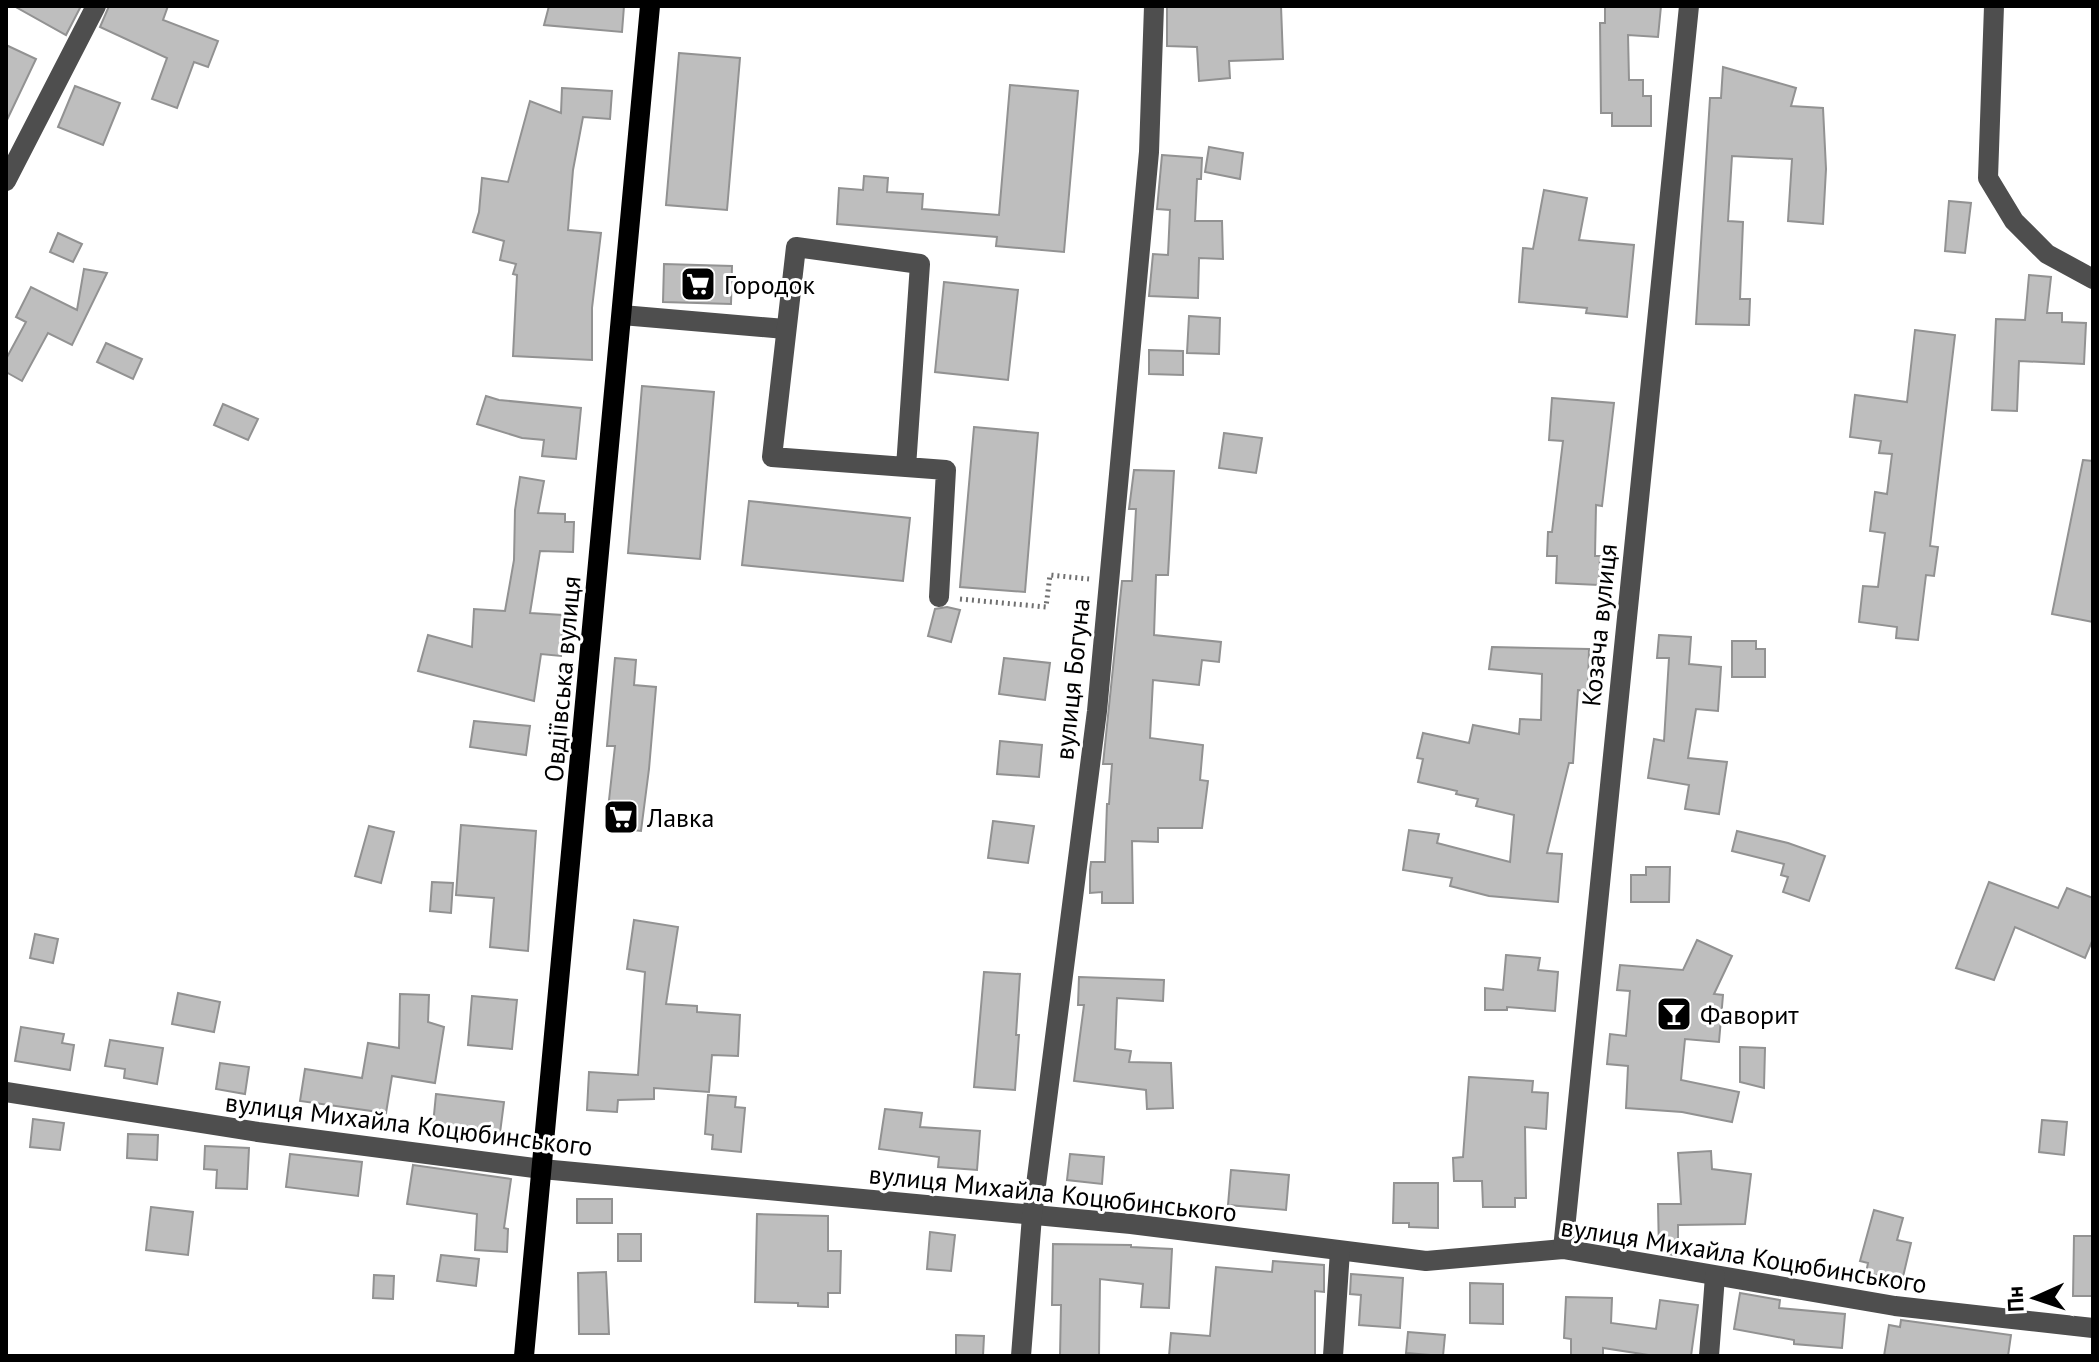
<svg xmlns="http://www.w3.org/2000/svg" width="2099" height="1362" font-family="'PT Sans',sans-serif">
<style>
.building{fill:#bebebe;stroke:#929292;stroke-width:2}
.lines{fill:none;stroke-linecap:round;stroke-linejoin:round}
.path{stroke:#707070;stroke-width:5;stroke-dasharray:2 4;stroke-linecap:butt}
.minor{stroke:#4e4e4e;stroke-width:20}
.major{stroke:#000;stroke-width:20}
.labels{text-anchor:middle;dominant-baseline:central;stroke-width:6;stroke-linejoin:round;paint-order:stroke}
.poi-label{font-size:26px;fill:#000;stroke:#fff;text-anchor:start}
.street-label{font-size:26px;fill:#000;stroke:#fff}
</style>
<rect width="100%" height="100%" fill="#fff"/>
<g class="building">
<path d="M 14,6 L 81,6 L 66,35 Z"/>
<path d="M 109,6 L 168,6 L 163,20 L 218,41 L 208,67 L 194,62 L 177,108 L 152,99 L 167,58 L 100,27 Z"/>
<path d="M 549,6 L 624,6 L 622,32 L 544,25 Z"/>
<path d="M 1167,6 L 1281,6 L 1283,59 L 1229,61 L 1230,78 L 1199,81 L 1197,47 L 1167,46 Z"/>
<path d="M 1605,6 L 1661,6 L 1658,37 L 1628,35 L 1629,80 L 1643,80 L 1643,96 L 1651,96 L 1651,126 L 1612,126 L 1612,113 L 1601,113 L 1600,23 L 1605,23 Z"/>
<path d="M 6,45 L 36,59 L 6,122 Z"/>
<path d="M 679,53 L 740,58 L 727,210 L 666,205 Z"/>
<path d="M 1723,67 L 1796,88 L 1791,106 L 1823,108 L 1826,169 L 1823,224 L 1788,221 L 1792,159 L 1732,156 L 1728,221 L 1743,222 L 1740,299 L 1750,299 L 1749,325 L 1696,324 L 1710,98 L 1721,98 Z"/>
<path d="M 1010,85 L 1078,91 L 1064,252 L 996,246 L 997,237 L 837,224 L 839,188 L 863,190 L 864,176 L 888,178 L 887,192 L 923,194 L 922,209 L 999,215 Z"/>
<path d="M 75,86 L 120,103 L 103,145 L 58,127 Z"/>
<path d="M 562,88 L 612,91 L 610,119 L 583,117 L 573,170 L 568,230 L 601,233 L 592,308 L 592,360 L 513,356 L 517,275 L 513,274 L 516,264 L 500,260 L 504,241 L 473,232 L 479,212 L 482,178 L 508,182 L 530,101 L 561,113 Z"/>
<path d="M 1209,147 L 1243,153 L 1240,179 L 1205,172 Z"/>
<path d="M 1162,155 L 1202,158 L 1201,179 L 1197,179 L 1195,221 L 1222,221 L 1223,259 L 1199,258 L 1198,298 L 1149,296 L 1153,254 L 1168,255 L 1170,210 L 1157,209 Z"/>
<path d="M 1544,190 L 1587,198 L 1579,240 L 1634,245 L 1627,317 L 1586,313 L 1587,308 L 1519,302 L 1523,248 L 1533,249 Z"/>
<path d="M 1949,201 L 1971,203 L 1965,253 L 1945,251 Z"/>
<path d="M 58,233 L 82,244 L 73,262 L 50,252 Z"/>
<path d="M 664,264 L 732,266 L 731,304 L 663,302 Z"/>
<path d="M 84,269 L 107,273 L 72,345 L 48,333 L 22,381 L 6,372 L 6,359 L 26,322 L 16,317 L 31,287 L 77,310 Z"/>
<path d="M 2029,275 L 2051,277 L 2047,313 L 2062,313 L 2062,322 L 2086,323 L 2084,364 L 2019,361 L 2017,411 L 1992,410 L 1996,319 L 2025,320 Z"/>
<path d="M 944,282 L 1018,290 L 1008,380 L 935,372 Z"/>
<path d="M 1189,316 L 1220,318 L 1219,354 L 1187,353 Z"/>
<path d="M 1915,330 L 1955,335 L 1930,546 L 1938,547 L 1934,576 L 1926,575 L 1918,640 L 1896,638 L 1897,627 L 1859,622 L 1863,586 L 1878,587 L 1885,533 L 1870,531 L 1875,492 L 1887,494 L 1892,454 L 1879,453 L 1881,441 L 1850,437 L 1855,395 L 1907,402 Z"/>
<path d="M 106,343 L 142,359 L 133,379 L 97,362 Z"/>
<path d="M 1149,350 L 1183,351 L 1183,375 L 1149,374 Z"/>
<path d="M 642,386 L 714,392 L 700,559 L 628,553 Z"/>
<path d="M 486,396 L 499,400 L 581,408 L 576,459 L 542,456 L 544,440 L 522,438 L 477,424 Z"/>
<path d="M 1552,398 L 1614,403 L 1602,506 L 1596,505 L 1595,556 L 1600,556 L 1599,585 L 1556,583 L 1557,556 L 1547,556 L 1548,532 L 1552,532 L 1563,441 L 1549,440 Z"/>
<path d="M 223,404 L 258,419 L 248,440 L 214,425 Z"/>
<path d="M 974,427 L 1038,433 L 1025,592 L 960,587 Z"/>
<path d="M 1224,433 L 1262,438 L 1256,473 L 1219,468 Z"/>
<path d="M 2083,460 L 2093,461 L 2093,622 L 2052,614 Z"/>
<path d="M 1134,470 L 1174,471 L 1168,575 L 1156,575 L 1154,635 L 1221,642 L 1219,662 L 1202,660 L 1199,685 L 1153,680 L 1150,738 L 1203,745 L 1200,780 L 1208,781 L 1202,828 L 1158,828 L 1158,842 L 1132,841 L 1133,903 L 1102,903 L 1102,892 L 1090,893 L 1090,870 L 1091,862 L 1105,862 L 1107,804 L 1109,804 L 1112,764 L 1103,764 L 1122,581 L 1132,581 L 1136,509 L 1129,509 Z"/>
<path d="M 520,477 L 544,481 L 538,513 L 565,514 L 565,522 L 574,522 L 573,552 L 540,551 L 530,613 L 563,615 L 561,656 L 541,654 L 534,701 L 418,671 L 428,635 L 472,647 L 474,609 L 505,611 L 514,560 L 515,510 Z"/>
<path d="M 749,501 L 910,518 L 903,581 L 742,565 Z"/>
<path d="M 947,607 L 960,610 L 951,642 L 928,636 L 935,609 Z"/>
<path d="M 1659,635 L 1691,637 L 1689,664 L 1721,667 L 1718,711 L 1696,709 L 1688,758 L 1727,762 L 1719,814 L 1685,809 L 1689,785 L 1648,778 L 1654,739 L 1664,741 L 1669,658 L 1657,658 Z"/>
<path d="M 1732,641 L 1756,641 L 1756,649 L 1765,649 L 1765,677 L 1732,677 Z"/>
<path d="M 1492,647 L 1589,649 L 1588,691 L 1578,690 L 1573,763 L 1569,763 L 1547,853 L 1562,854 L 1558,902 L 1489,896 L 1450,886 L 1452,878 L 1403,870 L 1409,830 L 1439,834 L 1437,843 L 1510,862 L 1514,815 L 1476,806 L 1478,799 L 1456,794 L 1457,791 L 1418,782 L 1423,759 L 1417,758 L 1423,733 L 1469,743 L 1473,725 L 1519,734 L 1520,719 L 1541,720 L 1542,674 L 1489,669 Z"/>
<path d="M 615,658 L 636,660 L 634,685 L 656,687 L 649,769 L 641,831 L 606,827 L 615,746 L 607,746 Z"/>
<path d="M 1004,658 L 1050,663 L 1045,700 L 999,694 Z"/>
<path d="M 474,721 L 530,726 L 526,755 L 470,747 Z"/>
<path d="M 1000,741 L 1042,745 L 1039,777 L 997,774 Z"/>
<path d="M 993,821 L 1034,826 L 1028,863 L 988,858 Z"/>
<path d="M 461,825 L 536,831 L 528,951 L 490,947 L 494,898 L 456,895 Z"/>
<path d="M 369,826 L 394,832 L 381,883 L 355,876 Z"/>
<path d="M 1737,831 L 1788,843 L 1825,856 L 1809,901 L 1783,892 L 1788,877 L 1781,875 L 1784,864 L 1732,851 Z"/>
<path d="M 1646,867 L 1670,867 L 1669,902 L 1631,902 L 1631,875 L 1646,875 Z"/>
<path d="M 432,882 L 453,883 L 451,913 L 430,911 Z"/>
<path d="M 1989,882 L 2058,908 L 2067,888 L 2093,898 L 2093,939 L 2085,958 L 2015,927 L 1994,980 L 1956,968 Z"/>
<path d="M 634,920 L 678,927 L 666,1004 L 697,1006 L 697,1012 L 740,1015 L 738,1056 L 712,1055 L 709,1092 L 654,1088 L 654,1099 L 618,1100 L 617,1112 L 587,1110 L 589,1072 L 638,1075 L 645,972 L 627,969 Z"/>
<path d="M 35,934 L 58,939 L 53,963 L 30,958 Z"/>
<path d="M 1697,940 L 1732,956 L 1714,994 L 1723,995 L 1719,1042 L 1685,1039 L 1681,1080 L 1739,1092 L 1732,1122 L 1682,1112 L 1626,1108 L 1628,1066 L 1607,1064 L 1610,1034 L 1626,1036 L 1630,991 L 1617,990 L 1620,965 L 1683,970 Z"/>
<path d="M 1506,955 L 1540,958 L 1538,970 L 1558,972 L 1555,1011 L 1507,1007 L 1507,1010 L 1485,1010 L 1485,988 L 1503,990 Z"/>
<path d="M 984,972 L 1020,974 L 1016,1035 L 1019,1035 L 1015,1090 L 974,1087 Z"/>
<path d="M 1079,977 L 1164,980 L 1163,1001 L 1117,998 L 1115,1049 L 1131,1051 L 1129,1062 L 1171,1063 L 1173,1108 L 1147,1109 L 1146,1090 L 1074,1081 L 1084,1005 L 1078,1005 Z"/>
<path d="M 178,993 L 220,1002 L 214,1032 L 172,1024 Z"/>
<path d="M 400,994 L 429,995 L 428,1022 L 444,1027 L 435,1083 L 392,1076 L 386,1113 L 300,1101 L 305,1069 L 362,1078 L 368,1043 L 399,1048 Z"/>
<path d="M 472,996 L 517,1000 L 512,1049 L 468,1045 Z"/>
<path d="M 21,1027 L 64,1034 L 62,1043 L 74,1045 L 70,1070 L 15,1061 Z"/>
<path d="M 110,1040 L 163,1048 L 157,1084 L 124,1078 L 125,1069 L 105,1066 Z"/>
<path d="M 1740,1047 L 1765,1048 L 1764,1088 L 1740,1082 Z"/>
<path d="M 220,1063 L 249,1067 L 245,1094 L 216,1089 Z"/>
<path d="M 1469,1077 L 1533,1081 L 1532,1092 L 1548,1093 L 1546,1129 L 1525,1127 L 1526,1198 L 1515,1198 L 1515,1207 L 1483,1207 L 1482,1181 L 1454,1181 L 1453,1158 L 1463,1157 Z"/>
<path d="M 436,1094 L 504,1102 L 500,1133 L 433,1125 Z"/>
<path d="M 708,1095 L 736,1097 L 735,1107 L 745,1108 L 741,1152 L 712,1149 L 713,1135 L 705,1134 Z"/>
<path d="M 885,1109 L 922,1113 L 920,1127 L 980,1131 L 977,1170 L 938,1167 L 939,1157 L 879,1149 Z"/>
<path d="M 33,1119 L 64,1123 L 60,1150 L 30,1147 Z"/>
<path d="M 2042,1120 L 2067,1122 L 2064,1155 L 2039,1152 Z"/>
<path d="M 128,1134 L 158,1135 L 157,1160 L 127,1158 Z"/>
<path d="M 205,1146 L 249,1148 L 247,1189 L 216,1188 L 217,1170 L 204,1169 Z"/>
<path d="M 1711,1151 L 1712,1169 L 1751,1174 L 1745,1224 L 1678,1225 L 1678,1256 L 1659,1252 L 1658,1204 L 1681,1204 L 1678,1153 Z"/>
<path d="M 290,1154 L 362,1162 L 358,1196 L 286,1187 Z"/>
<path d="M 1070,1154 L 1104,1157 L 1102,1184 L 1067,1180 Z"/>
<path d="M 413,1165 L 511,1179 L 504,1228 L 508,1229 L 507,1252 L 475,1250 L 477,1214 L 407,1204 Z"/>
<path d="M 1231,1170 L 1289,1175 L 1286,1210 L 1228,1205 Z"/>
<path d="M 1394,1183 L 1438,1183 L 1438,1228 L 1409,1227 L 1409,1223 L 1393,1223 Z"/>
<rect x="577" y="1199" width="35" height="24"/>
<path d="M 151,1207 L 193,1212 L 188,1255 L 146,1250 Z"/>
<path d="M 1874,1210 L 1903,1218 L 1897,1240 L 1911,1243 L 1902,1281 L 1866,1273 L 1868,1263 L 1860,1261 Z"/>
<path d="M 757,1214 L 828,1216 L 828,1251 L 841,1251 L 840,1293 L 828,1293 L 828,1307 L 798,1306 L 798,1303 L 755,1302 Z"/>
<path d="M 930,1232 L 955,1235 L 951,1271 L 927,1269 Z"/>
<rect x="618" y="1234" width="23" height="27"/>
<path d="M 2074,1236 L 2093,1236 L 2093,1296 L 2073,1296 Z"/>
<path d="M 1053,1244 L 1131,1245 L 1131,1247 L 1172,1249 L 1169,1308 L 1141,1307 L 1143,1284 L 1100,1279 L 1099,1356 L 1060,1356 L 1061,1305 L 1052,1305 Z"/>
<path d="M 441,1255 L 479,1259 L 476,1286 L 437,1281 Z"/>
<path d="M 1273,1261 L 1324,1265 L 1324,1292 L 1315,1291 L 1315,1356 L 1169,1356 L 1171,1333 L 1210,1336 L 1216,1267 L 1272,1272 Z"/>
<path d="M 606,1272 L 609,1334 L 579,1334 L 578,1273 Z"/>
<path d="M 1351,1274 L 1403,1278 L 1400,1328 L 1359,1325 L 1361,1295 L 1350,1294 Z"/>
<path d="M 374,1275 L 394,1276 L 393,1299 L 373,1298 Z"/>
<path d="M 1470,1283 L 1503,1284 L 1503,1324 L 1470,1323 Z"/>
<path d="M 1740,1293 L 1780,1300 L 1779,1308 L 1845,1314 L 1842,1348 L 1794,1344 L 1794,1340 L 1734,1329 Z"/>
<path d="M 1566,1297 L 1612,1298 L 1611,1323 L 1656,1329 L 1660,1300 L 1698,1305 L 1691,1356 L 1655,1356 L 1603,1348 L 1603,1356 L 1571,1356 L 1571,1339 L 1564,1338 Z"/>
<path d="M 1901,1320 L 2011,1335 L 2008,1356 L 1884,1356 L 1889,1325 L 1900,1327 Z"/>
<path d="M 1408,1332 L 1445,1335 L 1443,1356 L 1406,1353 Z"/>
<path d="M 956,1335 L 984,1336 L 983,1356 L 956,1356 Z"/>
</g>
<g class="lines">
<path class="path" d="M 960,599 L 1046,607 L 1050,575 L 1089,579"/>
<g class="minor">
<path d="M 1994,6 L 1988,178 L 2014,221 L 2047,254 L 2093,279"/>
<path d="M 6,181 L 96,6"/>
<path d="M 622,315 L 785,329"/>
<path d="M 906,467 L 920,264 L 796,247 L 772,457 L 946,470 L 939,597"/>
<path d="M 6,1092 L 258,1132 L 542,1169 L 1131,1224 L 1426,1261 L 1563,1249 L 1895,1306 L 2093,1328"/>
<path d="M 1563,1249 L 1689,6"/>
<path d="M 1021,1356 L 1032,1216 L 1097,711 L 1149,152 L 1154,6"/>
<path d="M 1333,1356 L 1340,1251"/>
<path d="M 1709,1356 L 1715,1276"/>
</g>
<path class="major" d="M 524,1356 L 650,6"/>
</g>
<defs>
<symbol id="supermarket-square" viewBox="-11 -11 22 22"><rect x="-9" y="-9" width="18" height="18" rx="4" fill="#000" stroke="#fff"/><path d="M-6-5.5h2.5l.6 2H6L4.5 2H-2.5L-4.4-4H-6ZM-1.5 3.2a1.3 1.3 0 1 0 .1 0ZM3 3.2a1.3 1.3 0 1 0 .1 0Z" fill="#fff"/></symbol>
<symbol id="bar-square" viewBox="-11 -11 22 22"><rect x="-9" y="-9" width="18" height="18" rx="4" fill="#000" stroke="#fff"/><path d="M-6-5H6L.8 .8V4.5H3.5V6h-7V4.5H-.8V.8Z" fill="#fff"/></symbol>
</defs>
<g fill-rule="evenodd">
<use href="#supermarket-square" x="678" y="264" width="40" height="40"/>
<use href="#supermarket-square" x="601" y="797" width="40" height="40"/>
<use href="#bar-square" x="1654" y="994" width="40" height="40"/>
</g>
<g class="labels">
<g class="poi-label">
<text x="724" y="284">Городок</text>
<text x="647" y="817">Лавка</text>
<text x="1700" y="1014">Фаворит</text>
</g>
<g class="street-label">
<text transform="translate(1599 625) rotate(-84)">Козача вулиця</text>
<text transform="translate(562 679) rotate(-85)">Овдіївська вулиця</text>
<text transform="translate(1072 679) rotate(-84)">вулиця Богуна</text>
<text transform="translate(409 1124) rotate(7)">вулиця Михайла Коцюбинського</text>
<text transform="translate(1053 1193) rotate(6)">вулиця Михайла Коцюбинського</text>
<text transform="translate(1744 1255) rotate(9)">вулиця Михайла Коцюбинського</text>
</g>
</g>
<rect width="2099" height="1362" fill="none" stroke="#000000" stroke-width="16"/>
<g transform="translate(2035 1298) rotate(267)" stroke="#ffffff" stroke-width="6" paint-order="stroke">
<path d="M0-6L14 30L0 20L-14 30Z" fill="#000000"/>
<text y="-12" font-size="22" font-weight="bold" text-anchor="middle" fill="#000000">Пн</text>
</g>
</svg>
